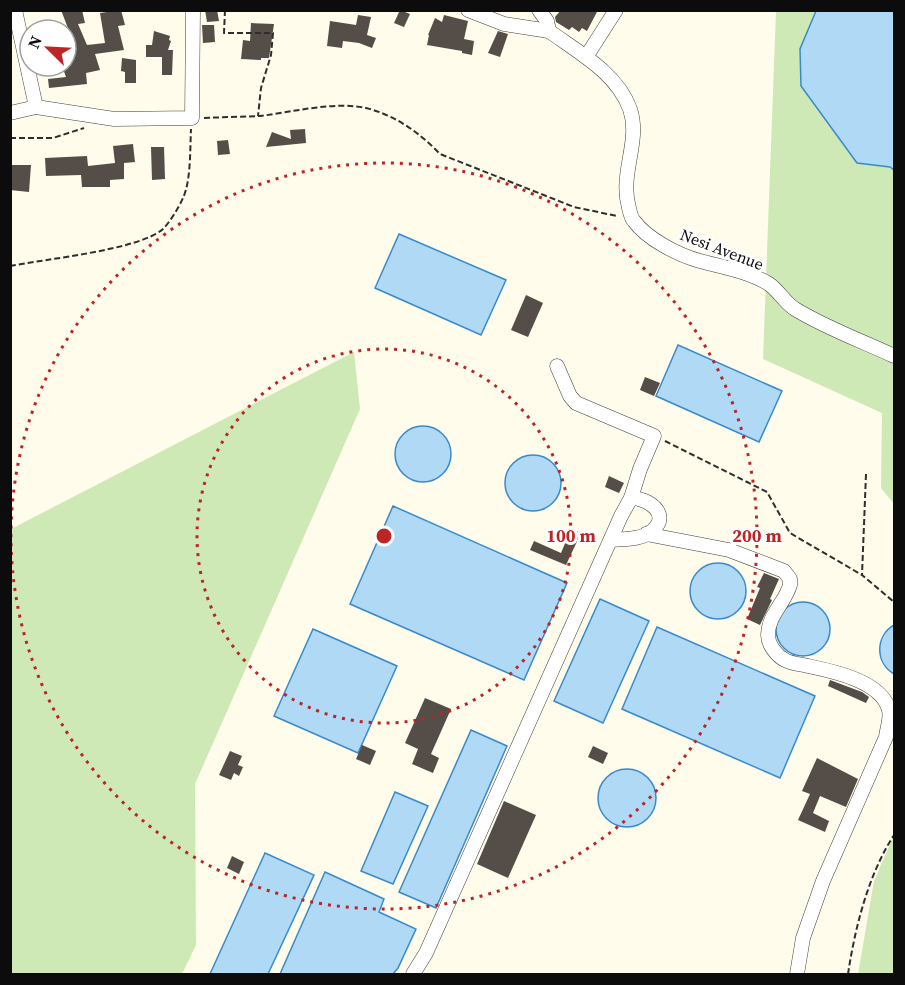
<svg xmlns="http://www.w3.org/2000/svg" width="905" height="985" font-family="'Source Serif 4',serif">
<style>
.green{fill:#cee9b5}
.water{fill:#b0d9f6;stroke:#378bcd;stroke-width:1.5}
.building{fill:#554e48}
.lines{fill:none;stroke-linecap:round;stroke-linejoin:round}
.minor-casing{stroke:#3f3f3f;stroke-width:15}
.path{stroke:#2e2e2e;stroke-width:2;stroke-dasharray:6 3;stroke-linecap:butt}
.minor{stroke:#fff;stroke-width:14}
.ring{fill:none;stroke:#bc2425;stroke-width:3;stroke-dasharray:3 6}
.labels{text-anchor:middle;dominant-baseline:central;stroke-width:6;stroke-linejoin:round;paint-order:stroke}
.street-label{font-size:16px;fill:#0c0c0c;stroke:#fff}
.centre{fill:#bc2425;stroke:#fff;stroke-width:3}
.ring-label{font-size:18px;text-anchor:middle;font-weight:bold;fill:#bc2425;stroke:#fff;stroke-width:6;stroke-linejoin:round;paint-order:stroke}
</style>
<rect width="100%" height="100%" fill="#fffceb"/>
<g class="green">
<path d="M 776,11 L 816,11 L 800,49 L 801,86 L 857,163 L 891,167 L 894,170 L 894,504 L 881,488 L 882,413 L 763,359 Z"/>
<path d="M 354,352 L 360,409 L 195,784 L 196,945 L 182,974 L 11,974 L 11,529 Z"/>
<path d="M 894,835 L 894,974 L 858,974 L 874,881 Z"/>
</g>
<g class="water">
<path d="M 816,11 L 894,11 L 894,170 L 890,167 L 857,163 L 801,86 L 800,49 Z"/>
<path d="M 399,234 L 506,280 L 481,335 L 375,288 Z"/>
<path d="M 678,345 L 782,391 L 759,442 L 656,396 Z"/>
<circle cx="423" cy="454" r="28"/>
<circle cx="533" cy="483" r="28"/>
<path d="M 393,506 L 567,583 L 524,680 L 350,604 Z"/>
<circle cx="718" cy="591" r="28"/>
<path d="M 600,599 L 649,621 L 603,723 L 554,701 Z"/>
<circle cx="803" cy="629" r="27"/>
<path d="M 894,625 L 894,674 C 875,663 875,636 894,625 Z"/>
<path d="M 657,627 L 815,696 L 780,778 L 622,709 Z"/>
<path d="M 313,629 L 397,666 L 358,753 L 274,716 Z"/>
<path d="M 471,730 L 507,746 L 436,908 L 399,892 Z"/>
<circle cx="627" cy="798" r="29"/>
<path d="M 395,792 L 428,806 L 393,884 L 361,871 Z"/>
<path d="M 265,853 L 314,875 L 268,974 L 210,974 Z"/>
<path d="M 325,872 L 384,899 L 379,912 L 416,929 L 398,968 L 393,974 L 280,974 Z"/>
</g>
<g class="building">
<path d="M 61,10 L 82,10 L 85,23 L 78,24 L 87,45 L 105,43 L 100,13 L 121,10 L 125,25 L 118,26 L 124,50 L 95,54 L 100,70 L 86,73 L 87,84 L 49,88 L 48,79 L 66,77 L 62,66 L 66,66 L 66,63 L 73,60 L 70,45 L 74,44 Z"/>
<path d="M 205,10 L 217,10 L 219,21 L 207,22 Z"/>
<path d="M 400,10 L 410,14 L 404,27 L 394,23 Z"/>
<path d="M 561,10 L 598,10 L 587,31 L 582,28 L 579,32 L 572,27 L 569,30 L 556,22 L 555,17 Z"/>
<path d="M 358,15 L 371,17 L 367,35 L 376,38 L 372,48 L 359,43 L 343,41 L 342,48 L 327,46 L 330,21 L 356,25 Z"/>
<path d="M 444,15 L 468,21 L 464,39 L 474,41 L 472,55 L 462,53 L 462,51 L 427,45 L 429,35 L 428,35 L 435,18 L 442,22 Z"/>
<path d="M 251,23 L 274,24 L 269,58 L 261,58 L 261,60 L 241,59 L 243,40 L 250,41 Z"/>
<path d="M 202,25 L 214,25 L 215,42 L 203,43 Z"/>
<path d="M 154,31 L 170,36 L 169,40 L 171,41 L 168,50 L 173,50 L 172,75 L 162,75 L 162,57 L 146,57 L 146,45 L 152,45 Z"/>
<path d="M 498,31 L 508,34 L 500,57 L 488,53 Z"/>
<path d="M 122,58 L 136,60 L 136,83 L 125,83 L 125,72 L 121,71 Z"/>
<path d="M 305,129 L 306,143 L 266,147 L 272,132 L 291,139 L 290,130 Z"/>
<path d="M 228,140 L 230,154 L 218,155 L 217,141 Z"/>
<path d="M 133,144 L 135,162 L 124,163 L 124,179 L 110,180 L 110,187 L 82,187 L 81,175 L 46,176 L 45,158 L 87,156 L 88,166 L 115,163 L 113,146 Z"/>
<path d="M 151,147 L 164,147 L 165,179 L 152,180 Z"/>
<path d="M 10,165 L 31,165 L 29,192 L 10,190 Z"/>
<path d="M 526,295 L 543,303 L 528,337 L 511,330 Z"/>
<path d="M 645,377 L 660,383 L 654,396 L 640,390 Z"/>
<path d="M 609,476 L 624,483 L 619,493 L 605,487 Z"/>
<path d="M 571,529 L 581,533 L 566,565 L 530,550 L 534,541 L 561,553 Z"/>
<path d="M 764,573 L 779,579 L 770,599 L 772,600 L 760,625 L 747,619 L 760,588 L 757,587 Z"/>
<path d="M 830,680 L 862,692 L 869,697 L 866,703 L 828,686 Z"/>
<path d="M 425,698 L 451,709 L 431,754 L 439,758 L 433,773 L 412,764 L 418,749 L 405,743 Z"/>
<path d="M 362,745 L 376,751 L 370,765 L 356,759 Z"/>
<path d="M 593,746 L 608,753 L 603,764 L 588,757 Z"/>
<path d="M 230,751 L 242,756 L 238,765 L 243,767 L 239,776 L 234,773 L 231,780 L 219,775 Z"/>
<path d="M 817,758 L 858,779 L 846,807 L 820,796 L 813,813 L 829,821 L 825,832 L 798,820 L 810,794 L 802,791 Z"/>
<path d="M 504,801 L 536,815 L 508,878 L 477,864 Z"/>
<path d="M 232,856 L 244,862 L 239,874 L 227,868 Z"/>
</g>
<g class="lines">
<defs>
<g id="minor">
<path d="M 15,10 L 36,107"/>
<path d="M 468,10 L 504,24 L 549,31"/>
<path d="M 539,10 L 547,21 L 549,31 C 578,52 617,73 630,109 C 641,142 619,173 629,208 C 630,212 631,218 634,221 C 647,239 678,255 700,261 C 722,267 748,271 769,284 C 779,291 785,303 795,309 C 826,328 862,341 894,356"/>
<path d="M 586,57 L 616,10"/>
<path d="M 10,113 L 36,107 L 114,119 L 192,118 L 193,10"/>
<path d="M 557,366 L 570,396 L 576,403 L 654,436 L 640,469 L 631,498"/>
<path d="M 646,534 L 729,550 L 784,571 L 790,579 L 790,585 C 785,603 768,615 768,635 C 768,645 777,656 785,660 C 792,664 801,664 808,666 C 832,671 882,681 889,710 C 891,719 887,728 886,737 L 823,881 L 803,938 L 797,974"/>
<path d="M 413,974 L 426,953 L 621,516 L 631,498 C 648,498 671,514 653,530 C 643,540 624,539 611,540"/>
</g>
</defs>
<use href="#minor" class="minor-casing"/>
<g class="path">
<path d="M 225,10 L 224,33 L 273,33 L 271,55 L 261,88 L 258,116"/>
<path d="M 204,118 C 223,117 242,117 260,116 C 293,112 334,101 366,108 C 395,115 420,133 440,154 L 574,207 L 617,216"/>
<path d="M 10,138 L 53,138 L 84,128"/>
<path d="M 10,266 C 45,259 139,250 163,229 C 170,222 179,207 183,198 C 191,181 190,149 191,129"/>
<path d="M 665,441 L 767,492 L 790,533 L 862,575"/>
<path d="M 866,474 L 862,575 L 894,602"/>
<path d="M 848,974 C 855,928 868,875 894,835"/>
</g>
<use href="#minor" class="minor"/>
</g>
<g class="ring">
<circle cx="384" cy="536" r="187"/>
<circle cx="384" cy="536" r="373"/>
</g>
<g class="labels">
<g class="street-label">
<text transform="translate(722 249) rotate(21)">Nesi Avenue</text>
</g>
</g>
<circle cx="384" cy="536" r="9" class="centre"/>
<g class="ring-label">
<text x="571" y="542">100 m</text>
<text x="757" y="542">200 m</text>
</g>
<rect width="905" height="985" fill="none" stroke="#0c0c0c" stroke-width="24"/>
<g transform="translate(48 48) rotate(294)"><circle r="28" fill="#ffffff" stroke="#9e9e9e" stroke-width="1.5"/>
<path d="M0-4.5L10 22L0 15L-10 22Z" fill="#bc2425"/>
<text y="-9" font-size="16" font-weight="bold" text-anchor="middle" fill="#0c0c0c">N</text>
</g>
</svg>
